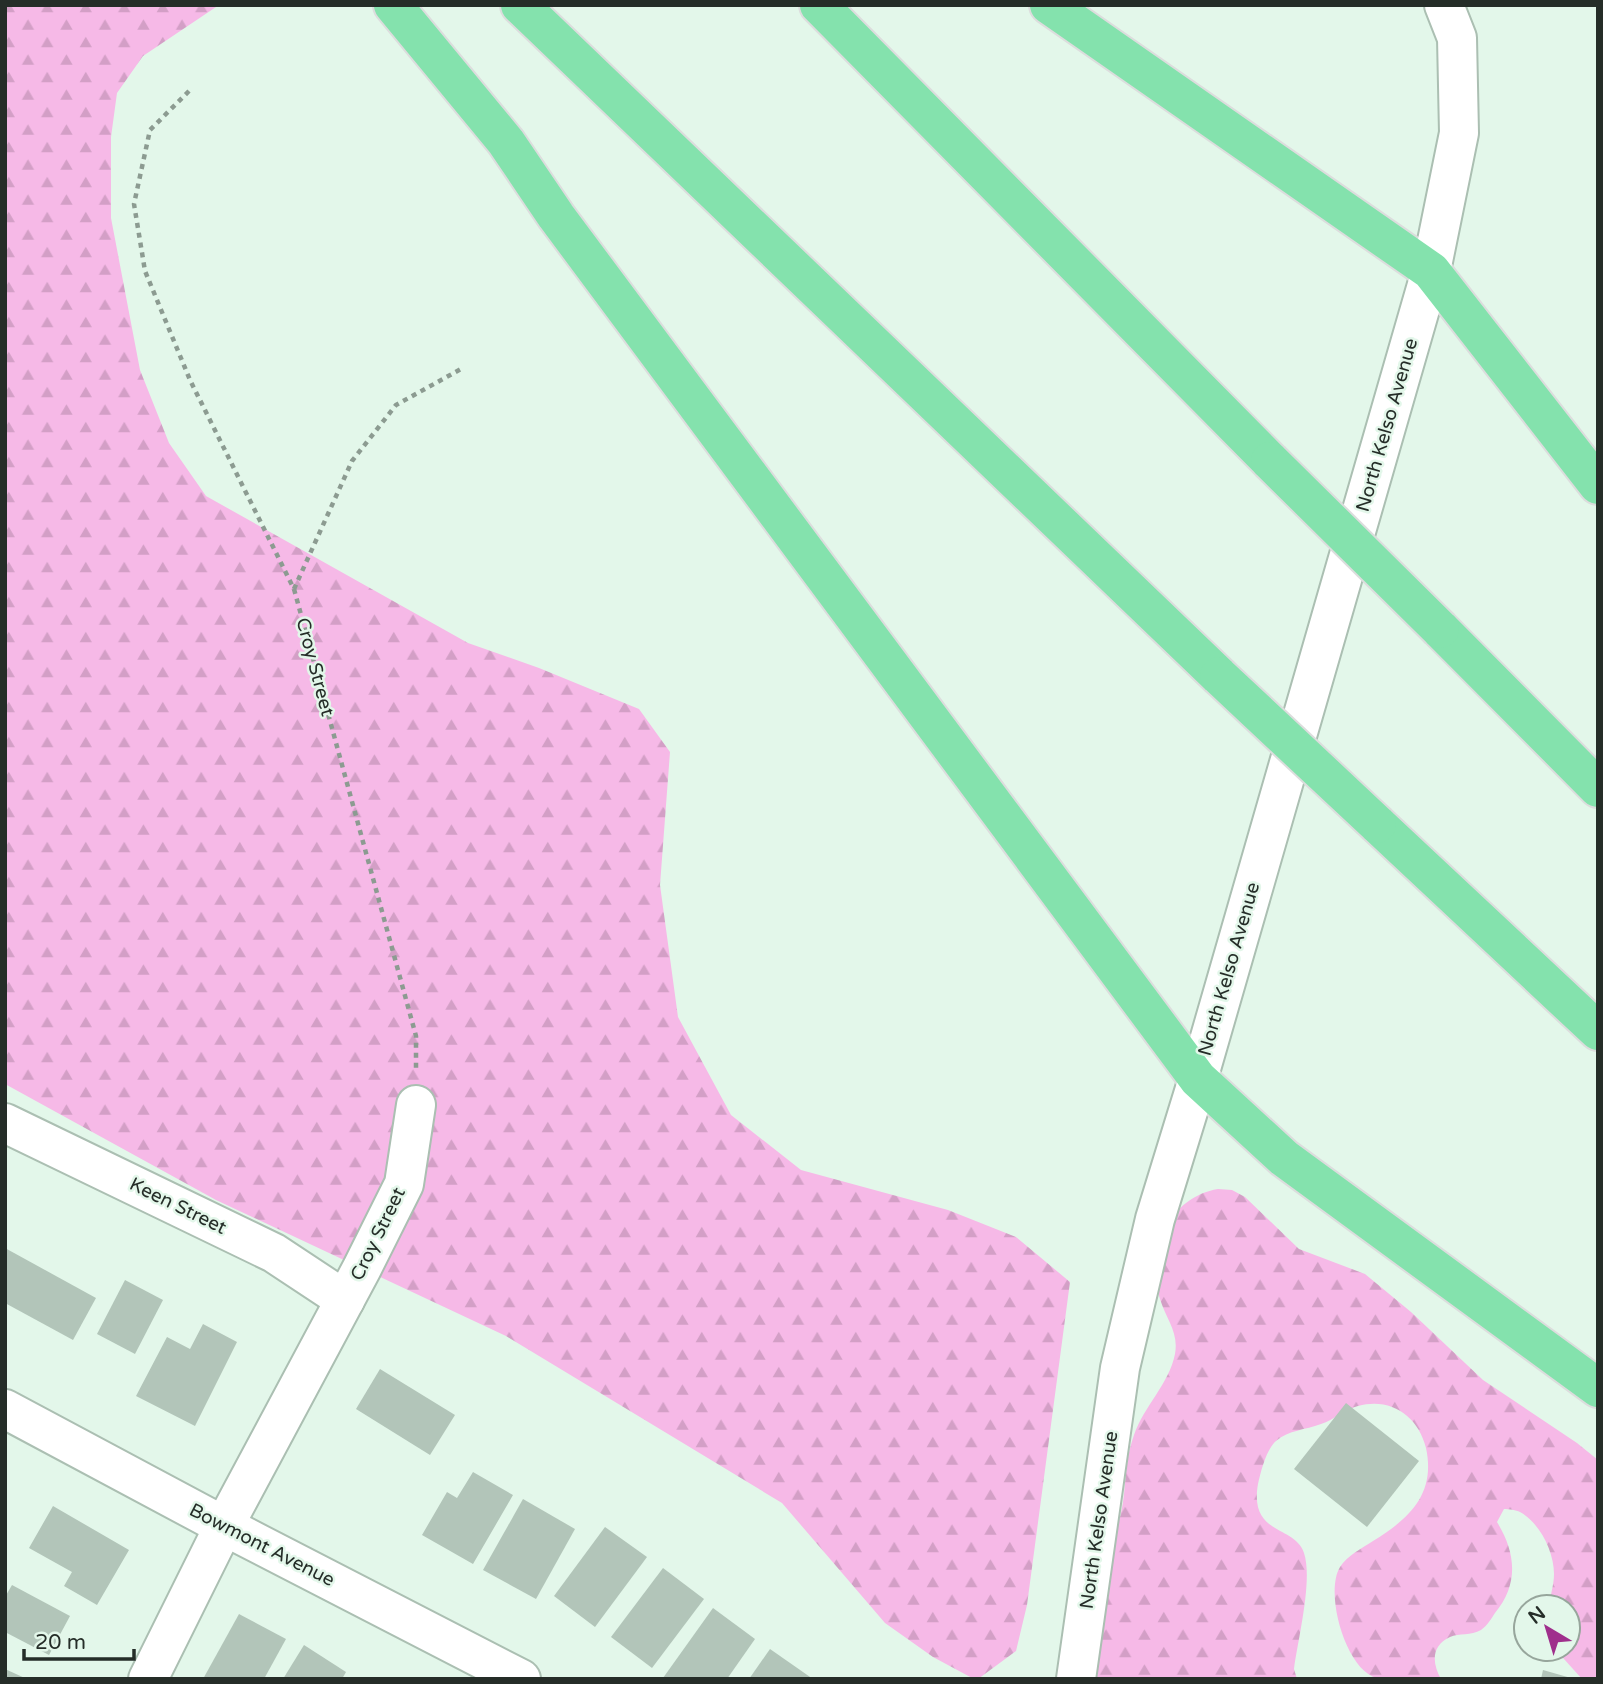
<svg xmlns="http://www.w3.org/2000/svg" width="1603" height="1684" font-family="'Varela Round',sans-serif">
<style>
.forest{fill:url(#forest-firs)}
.building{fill:#b2c5b9}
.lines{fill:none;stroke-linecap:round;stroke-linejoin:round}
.minor-casing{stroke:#abbfb2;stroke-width:42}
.highway-casing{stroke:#dcdddd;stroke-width:42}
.path{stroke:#8c9b91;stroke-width:4.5;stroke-dasharray:5 5;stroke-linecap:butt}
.minor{stroke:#fff;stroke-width:38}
.highway{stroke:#84e2ad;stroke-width:38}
.highway-bridge-casing{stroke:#dcdddd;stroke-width:42;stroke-linecap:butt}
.highway-bridge{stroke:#84e2ad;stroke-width:38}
.labels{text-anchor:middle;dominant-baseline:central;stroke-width:5;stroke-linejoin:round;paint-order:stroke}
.street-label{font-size:19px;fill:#252d28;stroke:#e3f7ea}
</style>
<defs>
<pattern id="forest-firs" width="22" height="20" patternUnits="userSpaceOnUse" patternTransform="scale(1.75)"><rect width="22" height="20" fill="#f6b9e7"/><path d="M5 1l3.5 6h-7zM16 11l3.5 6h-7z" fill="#d39fc6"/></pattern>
</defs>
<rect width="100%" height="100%" fill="#e3f7ea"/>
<g class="forest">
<path d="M 5,5 L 219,5 L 143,56 L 117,93 L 111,137 L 111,218 L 140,370 L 169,443 L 206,496 L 468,643 L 539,668 L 639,709 L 670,752 L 660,885 L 678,1017 L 731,1115 L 801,1170 L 948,1210 L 1016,1237 L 1070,1282 L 1027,1605 L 1016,1651 L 978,1679 L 974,1679 L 933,1657 L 885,1623 L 782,1503 L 506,1336 L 216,1200 L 5,1084 Z"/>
<path d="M 1218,1189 L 1232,1190 L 1245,1197 L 1299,1249 L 1365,1274 L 1411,1312 L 1483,1380 L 1577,1443 L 1598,1460 L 1598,1679 L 1582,1679 L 1555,1649 L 1568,1649 L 1568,1607 L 1549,1607 C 1550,1596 1554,1585 1554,1574 C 1554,1552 1540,1523 1520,1512 C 1516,1510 1509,1509 1504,1509 L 1497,1522 C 1516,1553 1519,1584 1495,1613 C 1491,1619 1487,1626 1481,1630 C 1471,1636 1459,1633 1450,1637 C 1431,1646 1432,1663 1441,1679 C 1423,1679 1395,1682 1377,1678 C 1346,1671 1324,1593 1340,1567 C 1347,1556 1362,1548 1373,1541 C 1409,1519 1436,1494 1426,1448 C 1418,1416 1391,1397 1358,1406 C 1345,1409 1334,1420 1321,1424 C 1305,1430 1289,1430 1276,1441 C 1266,1450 1261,1471 1258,1484 C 1249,1536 1295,1525 1304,1553 C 1313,1580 1298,1639 1294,1669 L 1297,1679 L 1079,1679 L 1110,1543 C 1131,1504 1120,1474 1134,1435 C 1144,1406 1169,1384 1175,1354 C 1179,1332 1166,1319 1160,1299 C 1156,1287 1160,1274 1161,1262 C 1163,1252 1163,1239 1166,1230 C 1175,1207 1195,1193 1218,1189 Z"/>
</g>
<g class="building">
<path d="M 5,1248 L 96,1298 L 73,1340 L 5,1303 Z"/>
<path d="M 125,1280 L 163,1300 L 135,1354 L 97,1334 Z"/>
<path d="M 203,1324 L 237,1342 L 195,1426 L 136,1396 L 167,1337 L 190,1349 Z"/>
<path d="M 380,1369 L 455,1415 L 430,1455 L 356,1409 Z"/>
<path d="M 1346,1403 L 1419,1461 L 1367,1527 L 1294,1469 Z"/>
<path d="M 473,1472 L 513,1495 L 473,1564 L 422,1535 L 447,1492 L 457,1498 Z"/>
<path d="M 523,1499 L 575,1529 L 536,1599 L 483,1570 Z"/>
<path d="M 53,1506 L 129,1550 L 97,1605 L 64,1586 L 72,1572 L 29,1548 Z"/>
<path d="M 605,1527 L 647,1557 L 595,1627 L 554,1596 Z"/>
<path d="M 663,1568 L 704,1599 L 652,1668 L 611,1637 Z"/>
<path d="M 12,1585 L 70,1616 L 49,1655 L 5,1632 L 5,1597 Z"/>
<path d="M 713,1608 L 755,1639 L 727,1679 L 665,1679 L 663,1678 Z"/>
<path d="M 239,1614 L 286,1639 L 264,1679 L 203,1679 Z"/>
<path d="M 304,1645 L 346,1672 L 342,1679 L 283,1679 Z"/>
<path d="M 770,1649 L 813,1679 L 749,1679 Z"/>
<path d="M 5,1669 L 27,1679 L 5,1679 Z"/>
<path d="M 1543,1670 L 1571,1678 L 1571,1679 L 1541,1679 Z"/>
</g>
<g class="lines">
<defs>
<g id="minor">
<path d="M 5,1123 L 274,1253 L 345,1300"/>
<path d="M 5,1409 L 224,1526 L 521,1679"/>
<path d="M 148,1679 L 224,1526 L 362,1268 L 404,1184 L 416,1105"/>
<path d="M 1076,1679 L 1120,1368 L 1155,1219 L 1198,1079 L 1431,271 L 1459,133 L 1457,38 L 1444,5"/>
</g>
<g id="highway">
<path d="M 393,5 L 506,142 L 556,216 L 1198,1079 L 1284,1158 L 1598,1388"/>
<path d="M 520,5 L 1219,676"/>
<path d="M 819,5 L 1270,461"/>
<path d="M 1049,5 L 1431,271 L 1598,485"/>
<path d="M 1440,629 L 1598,788"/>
<path d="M 1377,824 L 1598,1031"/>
</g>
</defs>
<use href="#minor" class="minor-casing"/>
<use href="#highway" class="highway-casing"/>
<g class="path">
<path d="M 189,91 L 150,130 L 134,204 L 145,271 L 190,380 L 294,589 L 352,461 L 396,405 L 461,369"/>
<path d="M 294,589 L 416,1036 L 416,1069"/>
</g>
<use href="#minor" class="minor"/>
<use href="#highway" class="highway"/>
<defs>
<g id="highway-bridge">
<path d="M 1270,461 L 1440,629"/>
<path d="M 1219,676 L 1377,824"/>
</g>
</defs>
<use href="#highway-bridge" class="highway-bridge-casing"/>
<use href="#highway-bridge" class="highway-bridge"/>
</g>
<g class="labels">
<g class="street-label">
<text transform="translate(1387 425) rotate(-74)">North Kelso Avenue</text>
<text transform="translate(315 667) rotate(75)">Croy Street</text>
<text transform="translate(1229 969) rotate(-74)">North Kelso Avenue</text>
<text transform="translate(178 1206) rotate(26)">Keen Street</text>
<text transform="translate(378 1234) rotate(-64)">Croy Street</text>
<text transform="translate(1099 1520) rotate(-82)">North Kelso Avenue</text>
<text transform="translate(262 1545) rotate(27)">Bowmont Avenue</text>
</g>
</g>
<rect width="1603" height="1684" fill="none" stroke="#252d28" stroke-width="14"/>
<g transform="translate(1547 1628) rotate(322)"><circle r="33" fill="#e3f7ea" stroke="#97a69c" stroke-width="2"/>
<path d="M0-5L12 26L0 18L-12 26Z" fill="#9f2f8c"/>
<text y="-10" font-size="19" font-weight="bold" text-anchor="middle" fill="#252d28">N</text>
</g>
<path d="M24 1649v10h110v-10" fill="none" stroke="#252d28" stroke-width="3.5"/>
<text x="35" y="1649" font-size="21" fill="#252d28" stroke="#e3f7ea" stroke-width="5" paint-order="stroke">20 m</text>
</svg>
